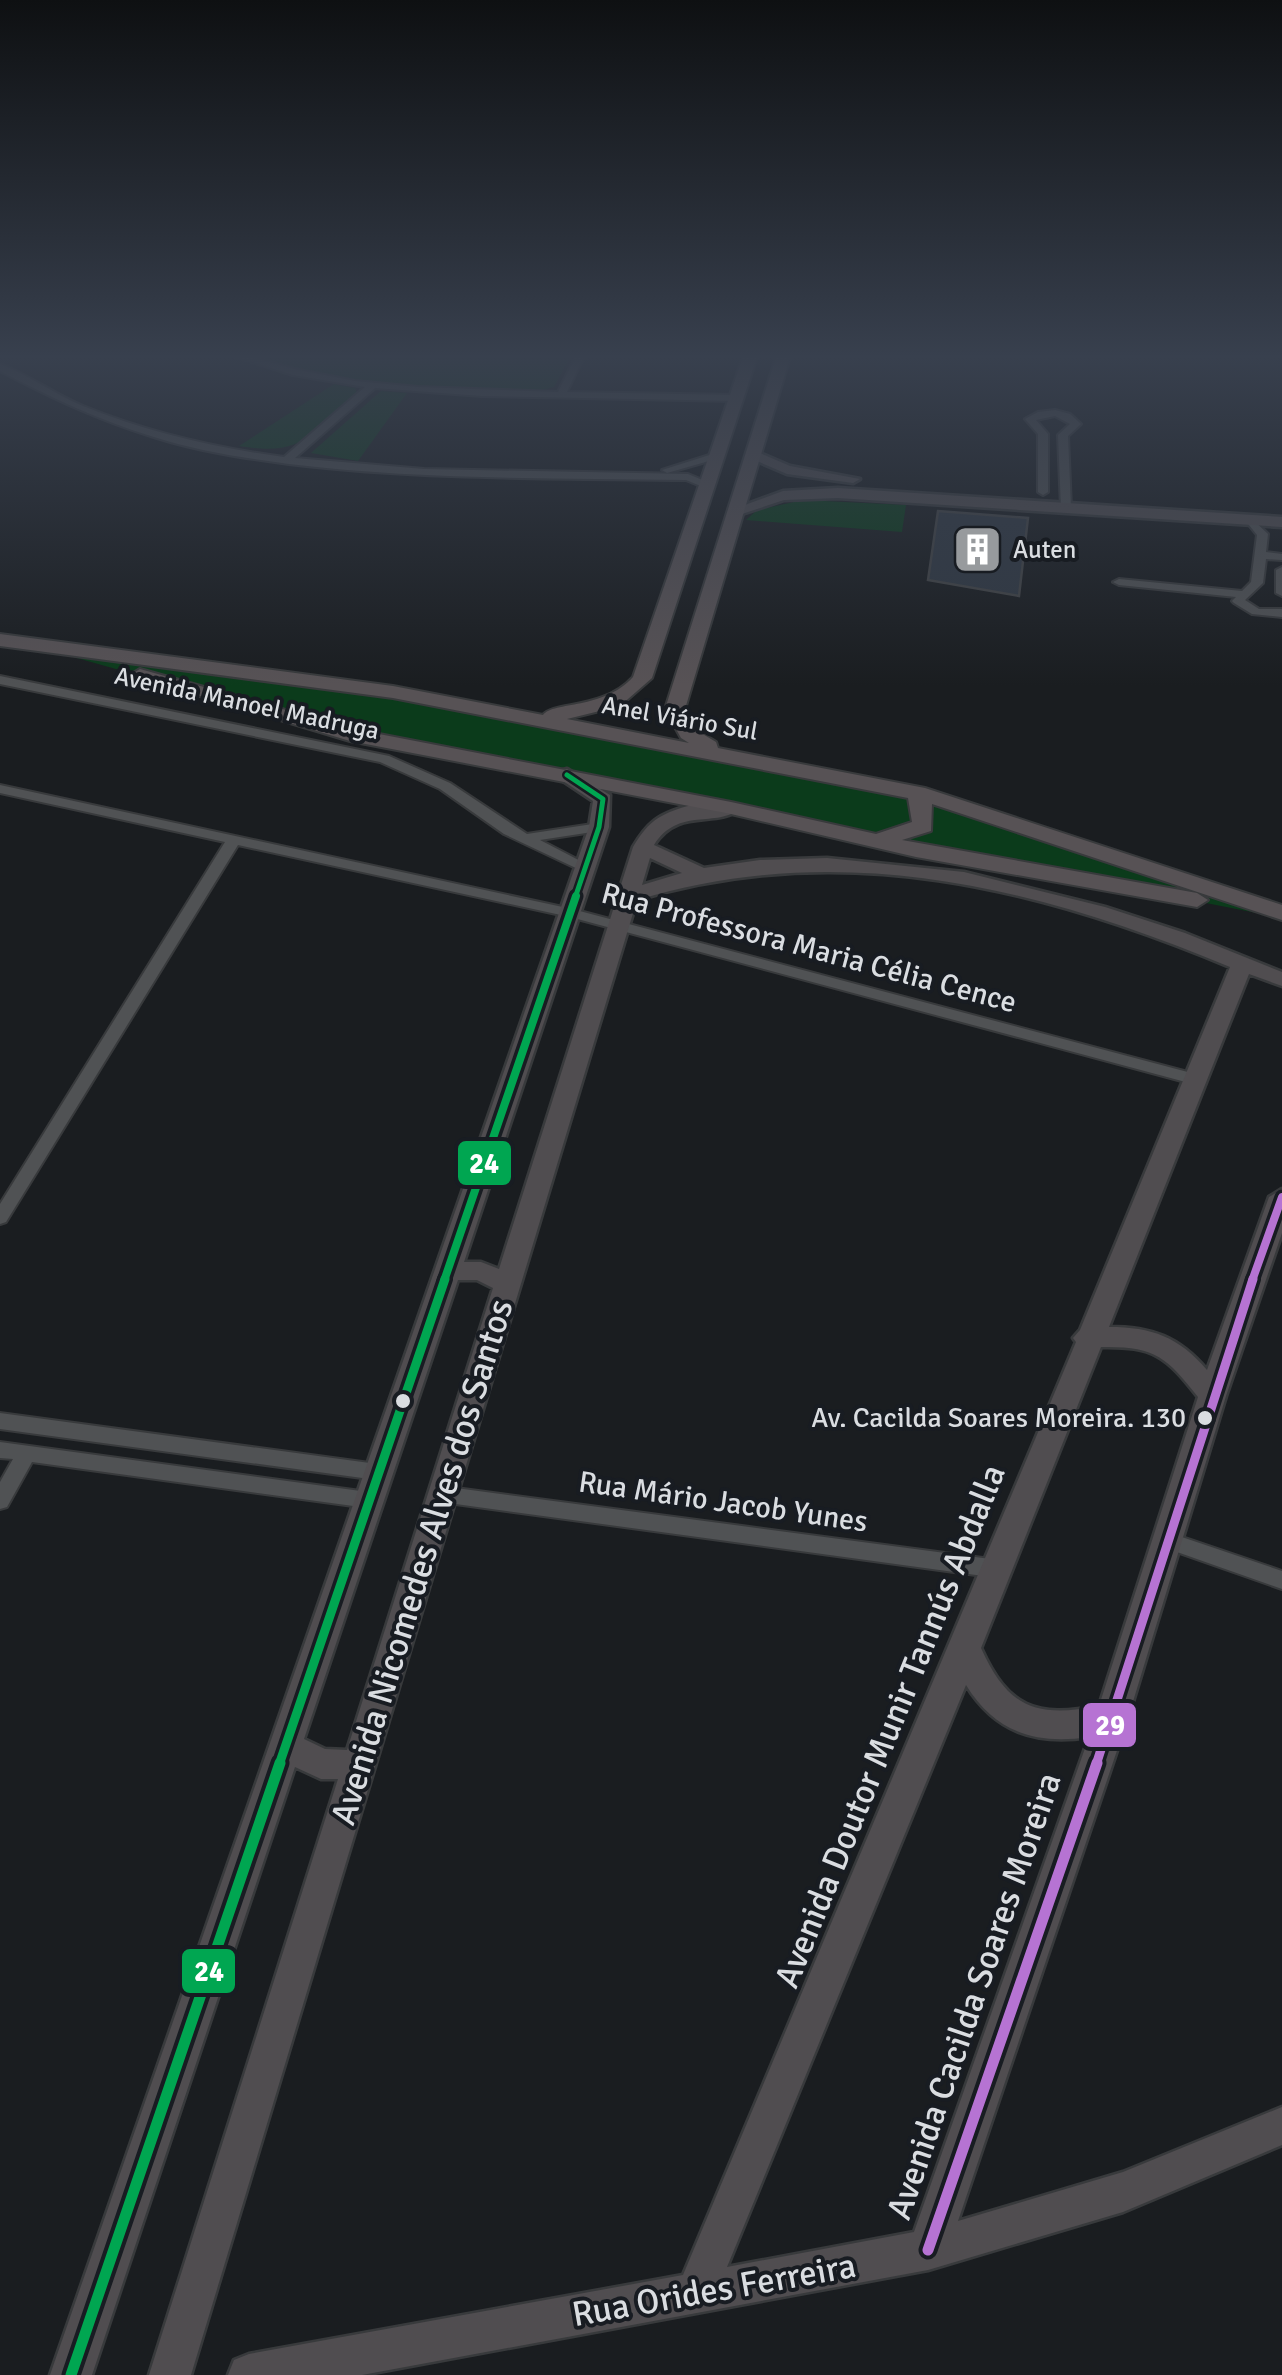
<svg xmlns="http://www.w3.org/2000/svg" width="1282" height="2375" font-family="Signika,sans-serif">
<style>
.green{fill:#0b3b1b}
.building{fill:#303842;stroke:#414345;stroke-width:2.5}
.lines{fill:none;stroke-linecap:round;stroke-linejoin:round}
.street-casing{stroke:#383a3c;stroke-width:4}
.secondary-casing{stroke:#383a3c;stroke-width:5}
.primary-casing{stroke:#383a3c;stroke-width:4}
.street{fill:#505254;fill-rule:evenodd}
.secondary{fill:#504d50;fill-rule:evenodd}
.primary{fill:#575255;fill-rule:evenodd}
.bus-1-far2-casing{stroke:#181c22;stroke-width:15}
.bus-1-far1-casing{stroke:#181c22;stroke-width:16}
.bus-1-casing{stroke:#181c22;stroke-width:19}
.bus-2-far3-casing{stroke:#181c22;stroke-width:10}
.bus-2-far2-casing{stroke:#181c22;stroke-width:15}
.bus-2-far1-casing{stroke:#181c22;stroke-width:16}
.bus-2-casing{stroke:#181c22;stroke-width:19}
.bus-1-far2{stroke:#b673d3;stroke-width:8}
.bus-1-far1{stroke:#b673d3;stroke-width:9}
.bus-1{stroke:#b673d3;stroke-width:11}
.bus-2-far3{stroke:#00a651;stroke-width:5}
.bus-2-far2{stroke:#00a651;stroke-width:8}
.bus-2-far1{stroke:#00a651;stroke-width:9}
.bus-2{stroke:#00a651;stroke-width:11}
.bus-dot{fill:#dadde1;stroke:#181c22;stroke-width:4}
.labels{text-anchor:middle;dominant-baseline:central;stroke-width:8;stroke-linejoin:round;paint-order:stroke}
.far-poi-label{font-size:25px;fill:#dadde1;stroke:#181c22;text-anchor:start}
.far-street-label{font-size:25px;fill:#dadde1;stroke:#181c22}
.bus-label{font-size:28px;fill:#dadde1;stroke:#181c22;text-anchor:end}
.street-label{font-size:30px;fill:#dadde1;stroke:#181c22}
.near-street-label{font-size:35px;fill:#dadde1;stroke:#181c22}
.line-badge{stroke:#181c22;stroke-width:4}
.badge-label{font-size:28px;text-anchor:middle;font-weight:bold;fill:#fff}
</style>
<rect width="100%" height="100%" fill="#1a1d20"/>
<g class="green">
<path d="M 243,354 L 572,354 L 554,387 L 538,391 C 438,390 339,385 243,354 Z"/>
<path d="M 334,384 L 355,388 L 357,393 C 308,434 306,457 239,446 Z"/>
<path d="M 381,391 L 407,393 L 358,461 L 311,453 Z"/>
<path d="M 803,500 L 906,505 L 902,532 L 746,520 L 757,510 Z"/>
<path d="M 52,651 L 393,692 L 917,793 L 1282,918 L 350,735 Z"/>
</g>
<path class="building" d="M 938,511 L 1028,518 L 1019,596 L 928,580 Z"/>
<g class="lines">
<defs>
<g id="street">
<path d="M 227,354 L 241,354 L 294,369 L 355,381 L 418,387 L 558,392 L 577,354 L 585,354 L 567,392 L 736,395 L 741,398 L 736,401 L 482,396 L 375,388 L 295,458 L 424,469 L 688,474 L 712,484 L 713,486 L 708,489 L 686,480 C 554,478 421,480 289,464 C 244,458 197,451 154,437 C 98,420 52,398 0,371 L 0,364 C 29,375 54,394 83,406 C 147,432 216,448 284,457 L 365,387 L 293,375 Z"/>
<path d="M 1055,410 L 1070,414 L 1081,424 L 1068,436 L 1071,508 L 1066,511 L 1061,508 L 1058,435 L 1070,424 L 1055,416 L 1036,420 L 1048,434 L 1048,492 L 1043,495 L 1038,492 L 1038,434 L 1025,419 L 1038,412 Z"/>
<path d="M 719,452 L 724,455 L 723,457 L 667,473 L 662,470 Z"/>
<path d="M 1250,517 L 1268,534 L 1266,552 L 1282,554 L 1282,560 L 1266,559 L 1263,583 L 1245,600 L 1259,609 L 1282,609 L 1282,617 L 1252,614 L 1234,603 L 1232,601 L 1236,597 L 1119,585 L 1113,582 L 1119,579 L 1242,591 L 1251,582 L 1257,535 L 1245,520 Z"/>
<path d="M 1282,567 L 1282,596 L 1276,593 L 1276,570 Z"/>
<path d="M 0,676 L 389,756 L 450,783 L 527,834 L 599,823 L 606,827 L 599,831 L 540,840 L 592,867 L 590,870 L 580,870 L 504,834 L 440,789 L 380,762 L 0,684 Z"/>
<path d="M 0,785 L 572,909 L 1199,1075 L 1201,1079 L 1193,1084 L 570,917 L 238,845 L 6,1222 L 0,1224 L 0,1204 L 225,842 L 0,793 Z"/>
<path d="M 0,1413 L 377,1464 L 384,1466 L 387,1472 L 384,1478 L 377,1480 L 0,1429 Z"/>
<path d="M 0,1442 L 368,1492 L 375,1494 L 378,1500 L 375,1506 L 368,1508 L 32,1462 L 7,1507 L 0,1509 L 0,1482 L 13,1459 L 0,1458 Z"/>
<path d="M 441,1486 L 998,1560 L 1006,1563 L 1009,1569 L 1006,1575 L 998,1578 L 441,1502 L 434,1500 L 431,1494 L 434,1488 Z"/>
<path d="M 1167,1532 L 1282,1571 L 1282,1589 L 1160,1546 L 1156,1540 L 1160,1534 Z"/>
</g>
<g id="secondary">
<path d="M 755,451 L 790,466 L 860,479 L 853,483 L 787,474 L 750,458 L 748,455 Z"/>
<path d="M 838,488 L 1282,517 L 1282,527 L 838,498 L 784,500 L 739,515 L 731,510 L 783,491 Z"/>
<path d="M 567,769 L 610,795 L 609,827 L 464,1262 L 481,1262 L 499,1269 L 633,847 C 639,837 645,828 654,821 C 671,807 723,794 741,808 C 716,829 679,806 654,845 L 704,868 L 760,860 L 827,858 L 964,872 L 1105,907 L 1185,933 L 1282,972 L 1282,986 L 1249,974 L 1109,1327 C 1152,1327 1179,1337 1207,1370 L 1269,1197 L 1282,1189 L 1282,1233 L 1226,1396 L 1128,1718 L 958,2221 L 1123,2172 L 1282,2107 L 1282,2145 L 1123,2212 L 928,2270 L 362,2375 L 228,2375 L 234,2360 L 249,2354 L 683,2275 L 1076,1342 L 1073,1338 L 1080,1330 L 1230,967 C 1039,887 841,838 637,900 L 191,2375 L 149,2375 L 338,1779 L 321,1779 L 295,1767 L 92,2375 L 50,2375 L 589,827 L 593,801 L 560,779 L 560,771 ZM 650,858 L 682,873 L 642,885 ZM 458,1280 L 477,1280 L 493,1288 L 347,1750 L 325,1749 L 304,1739 ZM 1101,1347 C 1154,1346 1166,1356 1198,1397 L 1099,1706 C 1036,1718 1008,1708 981,1648 ZM 966,1685 C 995,1732 1035,1745 1089,1737 L 914,2232 L 727,2267 Z"/>
</g>
<path id="primary" d="M 744,354 L 758,354 L 652,678 L 620,706 L 567,719 L 689,743 L 681,738 L 665,709 L 777,354 L 791,354 L 685,709 L 696,730 L 716,742 L 718,748 L 925,788 L 1282,905 L 1282,920 L 932,804 L 931,831 L 902,840 L 1197,893 L 1208,900 L 1197,907 L 916,857 L 731,814 L 350,741 L 130,675 L 140,669 L 353,729 L 731,802 L 876,834 L 912,822 L 908,798 L 393,698 L 0,646 L 0,634 L 393,686 L 543,715 C 554,701 603,710 633,677 Z"/>
</defs>
<use href="#street" class="street-casing"/>
<use href="#secondary" class="secondary-casing"/>
<use href="#primary" class="primary-casing"/>
<use href="#street" class="street"/>
<use href="#secondary" class="secondary"/>
<use href="#primary" class="primary"/>
<defs>
<path id="bus-1-far2" d="M 1252,1281 L 1282,1197"/>
<path id="bus-1-far1" d="M 1096,1765 L 1253,1279"/>
<path id="bus-1" d="M 928,2250 L 1097,1763"/>
<path id="bus-2-far3" d="M 567,775 L 603,799 L 599,827 L 575,898"/>
<path id="bus-2-far2" d="M 444,1281 L 576,896"/>
<path id="bus-2-far1" d="M 279,1765 L 445,1279"/>
<path id="bus-2" d="M 71,2375 L 280,1763"/>
</defs>
<use href="#bus-1-far2" class="bus-1-far2-casing"/>
<use href="#bus-1-far1" class="bus-1-far1-casing"/>
<use href="#bus-1" class="bus-1-casing"/>
<use href="#bus-2-far3" class="bus-2-far3-casing"/>
<use href="#bus-2-far2" class="bus-2-far2-casing"/>
<use href="#bus-2-far1" class="bus-2-far1-casing"/>
<use href="#bus-2" class="bus-2-casing"/>
<use href="#bus-1-far2" class="bus-1-far2"/>
<use href="#bus-1-far1" class="bus-1-far1"/>
<use href="#bus-1" class="bus-1"/>
<use href="#bus-2-far3" class="bus-2-far3"/>
<use href="#bus-2-far2" class="bus-2-far2"/>
<use href="#bus-2-far1" class="bus-2-far1"/>
<use href="#bus-2" class="bus-2"/>
</g>
<linearGradient id="sky" x2="0" y2="1"><stop stop-color="#0e1012"/><stop offset="0.52" stop-color="#38404e"/><stop offset="1" stop-color="#38404e" stop-opacity="0"/></linearGradient>
<rect width="1282" height="686" fill="url(#sky)"/>
<defs>
<symbol id="building-square" viewBox="-11 -11 22 22"><rect x="-9" y="-9" width="18" height="18" rx="4" fill="#979a9d" stroke="#181c22"/><path d="M-4-6H4V6H1V3H-1V6H-4ZM-2.5-4.3h1.7v1.8h-1.7ZM.8-4.3h1.7v1.8H.8ZM-2.5-1h1.7V.8h-1.7ZM.8-1h1.7V.8H.8Z" fill="#fff"/></symbol>
</defs>
<g fill-rule="evenodd">
<use href="#building-square" x="950" y="522" width="55" height="55"/>
</g>
<g class="bus-dot">
<circle cx="403" cy="1401" r="9"/>
<circle cx="1205" cy="1418" r="9"/>
</g>
<g class="labels">
<g class="far-poi-label">
<text x="1013" y="549">Auten</text>
</g>
<g class="far-street-label">
<text transform="translate(247 703) rotate(12)">Avenida Manoel Madruga</text>
<text transform="translate(680 718) rotate(10)">Anel Viário Sul</text>
</g>
<g class="bus-label">
<text x="1186" y="1418">Av. Cacilda Soares Moreira. 130</text>
</g>
<g class="street-label">
<text transform="translate(809 948) rotate(15)">Rua Professora Maria Célia Cence</text>
<text transform="translate(723 1502) rotate(8)">Rua Mário Jacob Yunes</text>
</g>
<g class="near-street-label">
<text transform="translate(422 1562) rotate(-73)">Avenida Nicomedes Alves dos Santos</text>
<text transform="translate(890 1726) rotate(-68)">Avenida Doutor Munir Tannús Abdalla</text>
<text transform="translate(974 1996) rotate(-71)">Avenida Cacilda Soares Moreira</text>
<text transform="translate(714 2290) rotate(-10)">Rua Orides Ferreira</text>
</g>
</g>
<g class="line-badge">
<rect x="456" y="1139" width="57" height="48" rx="10" fill="#00a651"/>
<rect x="1081" y="1701" width="57" height="48" rx="10" fill="#b673d3"/>
<rect x="180" y="1947" width="57" height="48" rx="10" fill="#00a651"/>
</g>
<g class="badge-label">
<text x="484" y="1173">24</text>
<text x="1110" y="1735">29</text>
<text x="209" y="1981">24</text>
</g>
</svg>
